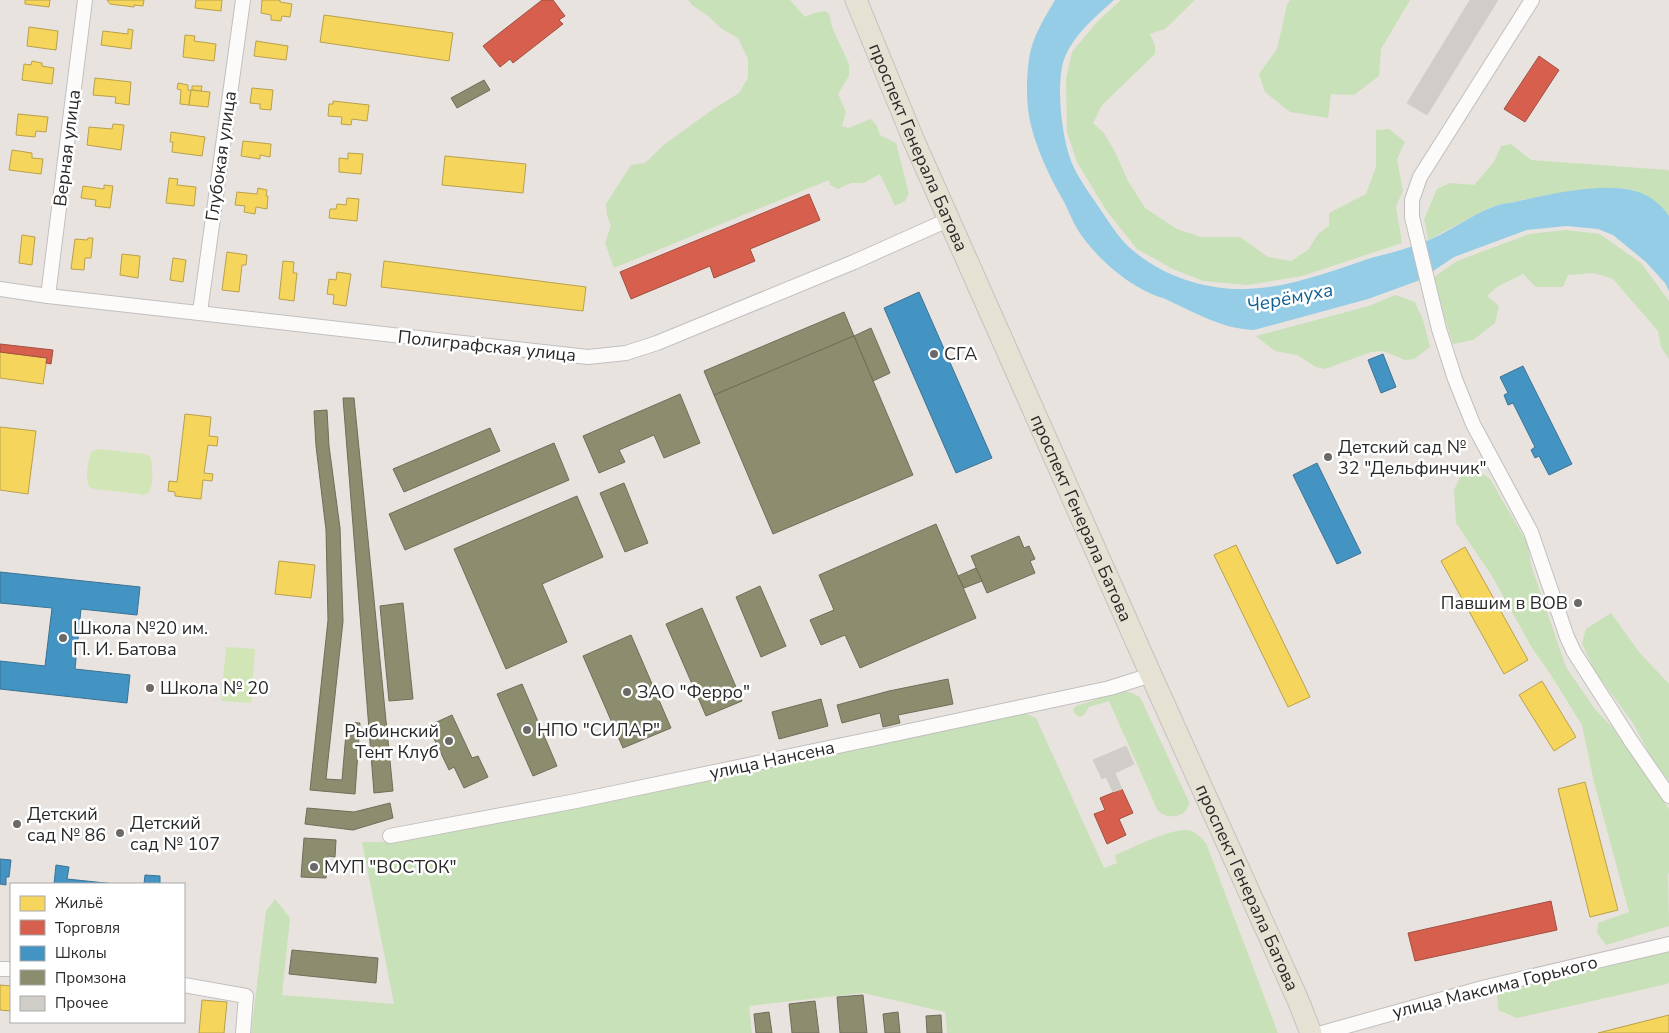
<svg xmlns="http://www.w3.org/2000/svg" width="1669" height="1033" font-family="'Nunito Sans',sans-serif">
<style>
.green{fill:#c8e1b8}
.pitch{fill:#d2e5b6}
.water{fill:#95cde6}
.homes{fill:#f6d55c;stroke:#b8a14d}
.shops{fill:#d6604d;stroke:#a25042}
.schools{fill:#4393c3;stroke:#3b7395}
.industry{fill:#8c8c6e;stroke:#6e6e59}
.building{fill:#d0cdc9;stroke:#d2cfcb}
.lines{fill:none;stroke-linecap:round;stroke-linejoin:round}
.street-casing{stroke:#c1bfbf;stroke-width:16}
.primary-casing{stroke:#c4c2c0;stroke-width:23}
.street{stroke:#fcfbfa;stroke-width:14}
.primary{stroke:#e5e1d3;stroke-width:21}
.poi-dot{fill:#6c6a68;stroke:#fff;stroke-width:2}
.labels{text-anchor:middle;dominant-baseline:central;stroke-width:5;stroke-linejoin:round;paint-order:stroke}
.street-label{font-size:18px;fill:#292929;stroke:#fff}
.poi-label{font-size:18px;fill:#292929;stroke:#fff;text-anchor:start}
.water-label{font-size:19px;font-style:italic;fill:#126193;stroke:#fff}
</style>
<rect width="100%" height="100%" fill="#e8e3de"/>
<g class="green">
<path d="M 688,0 L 790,0 L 805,17 L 814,13 L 825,11 L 829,14 L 832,27 L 849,64 L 849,76 L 838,94 L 846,112 L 842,126 L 848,128 L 871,119 L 877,126 L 880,135 L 896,143 L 909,194 L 905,201 L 895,206 L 880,174 L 863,183 L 851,183 L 838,189 L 830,185 L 829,180 L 614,268 L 605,243 L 611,226 L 607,215 L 606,204 L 631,165 L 645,163 L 665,144 L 712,110 L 739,93 L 748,78 L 748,59 L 738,38 L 722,29 L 708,16 L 692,5 Z"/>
<path d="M 1121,0 L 1195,0 L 1165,29 L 1150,34 L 1155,45 L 1155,54 L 1102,105 L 1093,123 L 1104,133 L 1115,152 L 1128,181 L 1145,208 L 1177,229 L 1201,237 L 1240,237 L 1268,257 L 1291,261 L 1308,250 L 1318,234 L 1329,226 L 1329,213 L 1366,194 L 1376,167 L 1376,130 L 1389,129 L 1405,142 L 1397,159 L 1403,191 L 1396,206 L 1402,243 L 1302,276 L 1248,285 L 1203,281 L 1173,269 L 1137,249 L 1106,210 L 1077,162 L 1067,132 L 1066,79 L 1072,52 L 1098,21 Z"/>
<path d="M 1290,0 L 1410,0 L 1381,49 L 1379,76 L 1354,95 L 1331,94 L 1328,118 L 1290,112 L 1265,92 L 1259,74 L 1277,49 L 1287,5 Z"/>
<path d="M 1511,144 L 1531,160 L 1668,170 L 1669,171 L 1669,216 L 1666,212 L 1637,191 L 1621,188 L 1591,189 L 1546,195 L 1491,207 L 1428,240 L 1424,219 L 1437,189 L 1450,183 L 1474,185 L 1494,162 L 1501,146 Z"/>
<path d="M 1566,230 L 1600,234 L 1641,263 L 1669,301 L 1669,359 L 1661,347 L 1658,331 L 1613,279 L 1594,273 L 1568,275 L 1563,287 L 1536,287 L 1523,274 L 1497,287 L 1487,296 L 1499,306 L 1495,323 L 1473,340 L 1453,344 L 1445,319 L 1434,277 L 1457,261 L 1529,234 Z"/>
<path d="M 1395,295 L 1415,302 L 1423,320 L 1430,347 L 1414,359 L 1405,360 L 1383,351 L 1371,352 L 1325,369 L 1316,367 L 1297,355 L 1275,351 L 1256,336 L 1369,306 Z"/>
<path d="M 1467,462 L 1490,479 L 1528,544 L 1531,565 L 1566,667 L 1594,708 L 1612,727 L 1669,809 L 1669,873 L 1668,874 L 1669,926 L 1606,945 L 1597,933 L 1598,923 L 1629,912 L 1594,782 L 1582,725 L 1549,672 L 1532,648 L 1492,576 L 1456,523 L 1454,490 Z"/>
<path d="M 1611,613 L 1639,652 L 1669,684 L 1669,781 L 1651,757 L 1633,723 L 1594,670 L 1582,643 L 1586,629 Z"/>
<path d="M 1122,691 L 1132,693 L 1140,697 L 1189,802 C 1188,818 1165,821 1157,809 L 1109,701 L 1089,707 L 1084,715 L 1080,717 L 1075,714 L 1073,710 L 1076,706 Z"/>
<path d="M 1020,714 L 1027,714 L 1036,718 L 1104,868 L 1117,863 L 1115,855 C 1132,848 1169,829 1187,830 C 1195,831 1200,837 1206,843 L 1278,1033 L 947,1033 L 945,1012 L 863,993 L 749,1006 L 752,1033 L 251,1033 L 266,911 L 275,899 L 290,918 L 282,995 L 394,1004 L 362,842 L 388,842 Z"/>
<path d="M 1669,948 L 1669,982 L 1667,984 L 1517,1018 L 1498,1010 L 1497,988 Z"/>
</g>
<g class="pitch">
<path d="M 98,449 L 145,454 L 150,457 C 153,463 154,489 148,493 C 145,495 143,495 140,494 L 94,489 L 89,487 C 85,478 88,462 91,452 Z"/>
<path d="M 226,647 L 255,649 L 251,703 L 221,701 Z"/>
</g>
<path class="water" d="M 1055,0 L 1114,0 C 1094,18 1068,39 1062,67 C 1057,93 1062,137 1071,161 C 1077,177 1091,195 1100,209 C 1111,225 1121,242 1136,253 C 1163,275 1201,288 1236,289 C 1280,291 1329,272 1371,258 C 1390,253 1410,248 1429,240 C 1450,231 1469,217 1490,208 C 1499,204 1510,203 1519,201 C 1551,194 1604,182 1635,191 C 1648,194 1662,205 1669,216 L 1669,291 L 1665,283 L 1646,262 L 1613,235 L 1598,229 L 1566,226 L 1527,230 L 1454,257 L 1420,280 L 1368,299 L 1254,330 C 1221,329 1192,311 1163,298 C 1131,289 1093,256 1076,227 C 1071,218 1068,209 1063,200 C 1048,174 1031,138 1028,108 C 1026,92 1027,74 1029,59 C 1032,37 1044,19 1055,0 Z"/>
<g class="homes">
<path d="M 25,0 L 50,0 L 49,7 L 25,4 Z"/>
<path d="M 107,0 L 144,0 L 143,6 L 134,5 L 134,7 L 110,4 Z"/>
<path d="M 196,0 L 222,0 L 221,11 L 195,8 Z"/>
<path d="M 262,0 L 280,0 L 280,2 L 292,4 L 290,17 L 282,16 L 281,21 L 271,20 L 271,15 L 261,13 Z"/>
<path d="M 324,15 L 453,33 L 449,61 L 320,42 Z"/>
<path d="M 29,27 L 58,31 L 56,50 L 27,46 Z"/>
<path d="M 128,29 L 133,30 L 131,49 L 101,45 L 103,31 L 128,34 Z"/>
<path d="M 185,35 L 195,36 L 194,41 L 216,44 L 214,61 L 183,57 Z"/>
<path d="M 256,41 L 288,46 L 286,60 L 254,56 Z"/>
<path d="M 32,61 L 42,63 L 42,66 L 54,68 L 52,84 L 22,80 L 24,64 L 31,65 Z"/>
<path d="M 95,78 L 131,82 L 129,105 L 115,103 L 116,97 L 93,95 Z"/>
<path d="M 178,83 L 188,85 L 188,90 L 191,90 L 189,105 L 180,104 L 181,90 L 177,89 Z"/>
<path d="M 192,86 L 202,86 L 201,91 L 192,90 Z"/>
<path d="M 252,88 L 273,90 L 271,110 L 260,109 L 260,104 L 250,103 Z"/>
<path d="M 191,90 L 210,92 L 208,107 L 189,105 Z"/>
<path d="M 333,101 L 369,105 L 367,121 L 352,119 L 351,125 L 341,124 L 342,117 L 328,116 L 329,104 L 333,104 Z"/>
<path d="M 18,114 L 48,117 L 46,132 L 36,131 L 35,137 L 16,135 Z"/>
<path d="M 113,124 L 124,125 L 121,150 L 87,145 L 89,127 L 112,129 Z"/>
<path d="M 171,132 L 205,137 L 202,156 L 172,152 L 173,142 L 170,142 Z"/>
<path d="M 243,141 L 271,144 L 270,157 L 260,155 L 260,159 L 241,156 Z"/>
<path d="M 12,150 L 32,153 L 32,158 L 43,159 L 41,174 L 9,170 Z"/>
<path d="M 348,153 L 363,154 L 361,174 L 339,172 L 339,158 L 348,159 Z"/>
<path d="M 445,156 L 526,164 L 523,193 L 442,185 Z"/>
<path d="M 169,178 L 178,179 L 177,185 L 196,187 L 194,206 L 166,203 Z"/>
<path d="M 104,185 L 113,186 L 110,208 L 95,206 L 96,200 L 81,198 L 83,186 L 104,189 Z"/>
<path d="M 258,188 L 267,190 L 266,196 L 268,196 L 267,209 L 256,207 L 255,214 L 244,212 L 245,206 L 235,205 L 237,192 L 257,194 Z"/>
<path d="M 347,198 L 359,199 L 357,221 L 329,218 L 330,209 L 336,209 L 337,204 L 346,205 Z"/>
<path d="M 22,235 L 35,237 L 32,265 L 19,263 Z"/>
<path d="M 88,238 L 93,238 L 91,258 L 85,258 L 84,270 L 71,269 L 75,239 L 87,240 Z"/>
<path d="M 227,252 L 247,255 L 246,265 L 242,265 L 239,292 L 222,290 Z"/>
<path d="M 122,254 L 140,256 L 138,278 L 120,275 Z"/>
<path d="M 173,258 L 186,260 L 183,282 L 170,280 Z"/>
<path d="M 283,261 L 294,262 L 293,273 L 297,273 L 294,301 L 279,299 Z"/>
<path d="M 384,261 L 586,287 L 583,311 L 381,287 Z"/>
<path d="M 337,272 L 351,274 L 346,306 L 333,304 L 334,295 L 327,294 L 329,279 L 336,280 Z"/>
<path d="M 0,352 L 47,358 L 43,384 L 0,378 Z"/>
<path d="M 185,414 L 211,417 L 209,436 L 218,437 L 217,446 L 208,445 L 204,473 L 213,474 L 212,481 L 203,480 L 201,499 L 175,496 L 175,492 L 168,491 L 169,481 L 177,482 Z"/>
<path d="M 0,427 L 36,431 L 28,494 L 0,490 Z"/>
<path d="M 1236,545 L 1310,697 L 1288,707 L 1214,555 Z"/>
<path d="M 1465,547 L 1528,660 L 1504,674 L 1441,561 Z"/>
<path d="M 279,561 L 315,565 L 311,598 L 275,594 Z"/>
<path d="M 1542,681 L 1576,737 L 1554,751 L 1519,695 Z"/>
<path d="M 1585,782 L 1618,910 L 1590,917 L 1558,789 Z"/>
<path d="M 0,985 L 11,986 L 11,1011 L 0,1010 Z"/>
<path d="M 202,1000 L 227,1002 L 224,1033 L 199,1033 Z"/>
<path d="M 1669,1015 L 1669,1033 L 1598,1033 Z"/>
</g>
<g class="shops">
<path d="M 542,0 L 553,0 L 565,16 L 559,20 L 563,24 L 513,63 L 510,59 L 500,67 L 483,46 Z"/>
<path d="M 1539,56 L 1559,70 L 1525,122 L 1504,109 Z"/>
<path d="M 809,194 L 820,220 L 750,249 L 755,261 L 714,278 L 710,266 L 631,299 L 620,272 Z"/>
<path d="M 0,344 L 53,350 L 51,364 L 46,363 L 47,358 L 0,352 Z"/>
<path d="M 1122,789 L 1133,813 L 1119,819 L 1126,835 L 1107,844 L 1094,814 L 1105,810 L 1100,798 Z"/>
<path d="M 1551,901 L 1557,930 L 1415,961 L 1408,933 Z"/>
</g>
<g class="schools">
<path d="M 919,292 L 992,458 L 956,473 L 884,308 Z"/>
<path d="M 1383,354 L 1396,387 L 1381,393 L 1368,360 Z"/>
<path d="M 1523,366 L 1572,464 L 1549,475 L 1539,456 L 1535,458 L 1531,450 L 1535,447 L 1513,403 L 1508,405 L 1504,395 L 1508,393 L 1500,377 Z"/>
<path d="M 1317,463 L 1361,553 L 1337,564 L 1293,475 Z"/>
<path d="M 0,572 L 140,587 L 137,615 L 81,609 L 75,669 L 130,675 L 127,703 L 0,689 L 0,661 L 45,666 L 52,608 L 0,603 Z"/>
<path d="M 0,859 L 11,860 L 9,877 L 6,877 L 6,885 L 0,884 Z"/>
<path d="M 56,865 L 69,867 L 67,879 L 115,884 L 54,884 Z"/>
<path d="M 145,875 L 160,876 L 160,884 L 144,884 Z"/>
</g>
<g class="industry">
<path d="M 484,80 L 490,90 L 457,108 L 451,98 Z"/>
<path d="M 844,312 L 854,336 L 714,395 L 704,371 Z"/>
<path d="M 871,328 L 890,373 L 873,381 L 854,336 Z"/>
<path d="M 854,336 L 913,475 L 773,534 L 714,395 Z"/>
<path d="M 680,394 L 700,443 L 664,458 L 654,435 L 619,450 L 625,462 L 599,473 L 583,436 Z"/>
<path d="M 343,398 L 354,398 L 393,791 L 374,793 Z"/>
<path d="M 327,410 L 329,446 L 340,528 L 343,621 L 326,779 L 342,780 L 347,722 L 360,723 L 355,794 L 310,790 L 328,620 L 326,530 L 316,446 L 314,411 Z"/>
<path d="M 490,428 L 500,451 L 404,492 L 393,469 Z"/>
<path d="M 554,443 L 569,480 L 405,550 L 389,514 Z"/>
<path d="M 624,483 L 648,543 L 625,552 L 600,493 Z"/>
<path d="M 577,496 L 603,557 L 542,584 L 567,642 L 506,669 L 454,549 Z"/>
<path d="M 936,524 L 976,618 L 860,668 L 845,635 L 821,645 L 810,620 L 834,610 L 819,575 Z"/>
<path d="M 1019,536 L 1024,548 L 1029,546 L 1035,559 L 1030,561 L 1035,573 L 987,593 L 971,556 Z"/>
<path d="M 976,568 L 982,581 L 964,588 L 958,576 Z"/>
<path d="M 760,586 L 786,646 L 761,657 L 736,597 Z"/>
<path d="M 403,603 L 413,699 L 389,701 L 380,606 Z"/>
<path d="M 702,608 L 742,701 L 706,716 L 666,624 Z"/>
<path d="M 631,635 L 671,728 L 623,748 L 583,656 Z"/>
<path d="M 948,679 L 953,704 L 898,715 L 900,723 L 883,727 L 880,713 L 842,723 L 837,705 L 889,691 Z"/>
<path d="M 522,684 L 557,766 L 533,776 L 497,694 Z"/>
<path d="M 821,699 L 828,726 L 779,739 L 772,712 Z"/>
<path d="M 452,715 L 472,758 L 478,756 L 488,777 L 464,788 L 454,767 L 449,770 L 428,726 Z"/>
<path d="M 390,803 L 393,818 L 353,830 L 305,824 L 307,808 L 354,812 Z"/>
<path d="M 304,838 L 336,840 L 335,857 L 328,856 L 326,878 L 301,877 Z"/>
<path d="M 292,950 L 378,958 L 376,983 L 289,974 Z"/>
<path d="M 863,995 L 867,1033 L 840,1033 L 837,997 Z"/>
<path d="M 815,1001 L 819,1033 L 792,1033 L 789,1004 Z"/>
<path d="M 769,1012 L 772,1033 L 756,1033 L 754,1014 Z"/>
<path d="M 898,1012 L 900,1033 L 885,1033 L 883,1014 Z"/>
<path d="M 941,1015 L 942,1033 L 927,1033 L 926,1016 Z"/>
</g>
<g class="building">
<path d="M 1470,0 L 1498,0 L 1427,115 L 1407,103 Z"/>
<path d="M 1126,746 L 1134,764 L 1115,773 L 1122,789 L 1113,792 L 1106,777 L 1102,779 L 1093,760 Z"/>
</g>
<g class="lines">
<defs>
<g id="street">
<path d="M 1532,0 L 1420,177 L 1412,200 L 1412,217 L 1439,329 L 1455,379 L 1473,424 L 1531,532 L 1567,637 L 1574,652 L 1631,741 L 1669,796"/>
<path d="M 0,289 L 48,296 L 588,357 L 626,353 L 657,343 L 854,262 L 950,219"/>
<path d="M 48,296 L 85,0"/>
<path d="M 200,312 L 243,0"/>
<path d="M 390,836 L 576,801 L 881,737 L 1110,688 L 1151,675"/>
<path d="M 0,969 L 11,969"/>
<path d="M 184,985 L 246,996 L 243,1033"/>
<path d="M 1322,1033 L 1486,987 L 1669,944"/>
</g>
<g id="primary">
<path id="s1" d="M 856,0 L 914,141 L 1151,675 L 1298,1000 L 1311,1033"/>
</g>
</defs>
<use href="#street" class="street-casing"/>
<use href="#primary" class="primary-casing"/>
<use href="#street" class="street"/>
<use href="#primary" class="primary"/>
</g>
<g class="poi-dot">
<circle cx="934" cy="354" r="5"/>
<circle cx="1328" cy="457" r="5"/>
<circle cx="1578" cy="603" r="5"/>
<circle cx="63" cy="638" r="5"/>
<circle cx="150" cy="688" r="5"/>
<circle cx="627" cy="692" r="5"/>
<circle cx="527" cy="730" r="5"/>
<circle cx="449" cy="741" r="5"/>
<circle cx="17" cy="824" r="5"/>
<circle cx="120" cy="833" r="5"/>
<circle cx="314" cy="867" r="5"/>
</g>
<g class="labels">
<g class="street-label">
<text stroke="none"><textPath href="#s1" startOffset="160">проспект Генерала Батова</textPath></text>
<text transform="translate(67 148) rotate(-83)">Верная улица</text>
<text transform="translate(221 156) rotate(-82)">Глубокая улица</text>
<text transform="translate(487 346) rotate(6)">Полиграфская улица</text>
<text stroke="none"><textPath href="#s1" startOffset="565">проспект Генерала Батова</textPath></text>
<text transform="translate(772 760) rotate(-12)">улица Нансена</text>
<text stroke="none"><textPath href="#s1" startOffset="970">проспект Генерала Батова</textPath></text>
<text transform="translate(1495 987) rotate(-14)">улица Максима Горького</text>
</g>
<g class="poi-label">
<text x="944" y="354">СГА</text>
<text x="1338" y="447">Детский сад №<tspan x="1338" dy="21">32 "Дельфинчик"</tspan></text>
<text x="1568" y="603" text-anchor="end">Павшим в ВОВ</text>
<text x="73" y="628">Школа №20 им.<tspan x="73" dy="21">П. И. Батова</tspan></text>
<text x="160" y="688">Школа № 20</text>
<text x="637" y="692">ЗАО "Ферро"</text>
<text x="537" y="730">НПО "СИЛАР"</text>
<text x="439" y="731" text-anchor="end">Рыбинский<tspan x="439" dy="21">Тент Клуб</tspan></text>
<text x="27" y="814">Детский<tspan x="27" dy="21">сад № 86</tspan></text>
<text x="130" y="823">Детский<tspan x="130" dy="21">сад № 107</tspan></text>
<text x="324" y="867">МУП "ВОСТОК"</text>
</g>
<g class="water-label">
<text transform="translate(1290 298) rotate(-11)">Черёмуха</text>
</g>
</g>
<rect x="10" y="883" width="175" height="140" fill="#ffffff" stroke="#a9a9a9"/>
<rect x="20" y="896" width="25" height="15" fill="#f6d55c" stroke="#a9a9a9"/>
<text x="55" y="908" font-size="15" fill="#292929">Жильё</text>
<rect x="20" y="920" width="25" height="15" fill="#d6604d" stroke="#a9a9a9"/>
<text x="55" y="933" font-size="15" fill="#292929">Торговля</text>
<rect x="20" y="946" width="25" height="15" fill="#4393c3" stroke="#a9a9a9"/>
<text x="55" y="958" font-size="15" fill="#292929">Школы</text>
<rect x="20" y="970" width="25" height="15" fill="#8c8c6e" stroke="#a9a9a9"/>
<text x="55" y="983" font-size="15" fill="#292929">Промзона</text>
<rect x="20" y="996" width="25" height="15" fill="#d0cdc9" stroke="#a9a9a9"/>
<text x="55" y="1008" font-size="15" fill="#292929">Прочее</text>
</svg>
